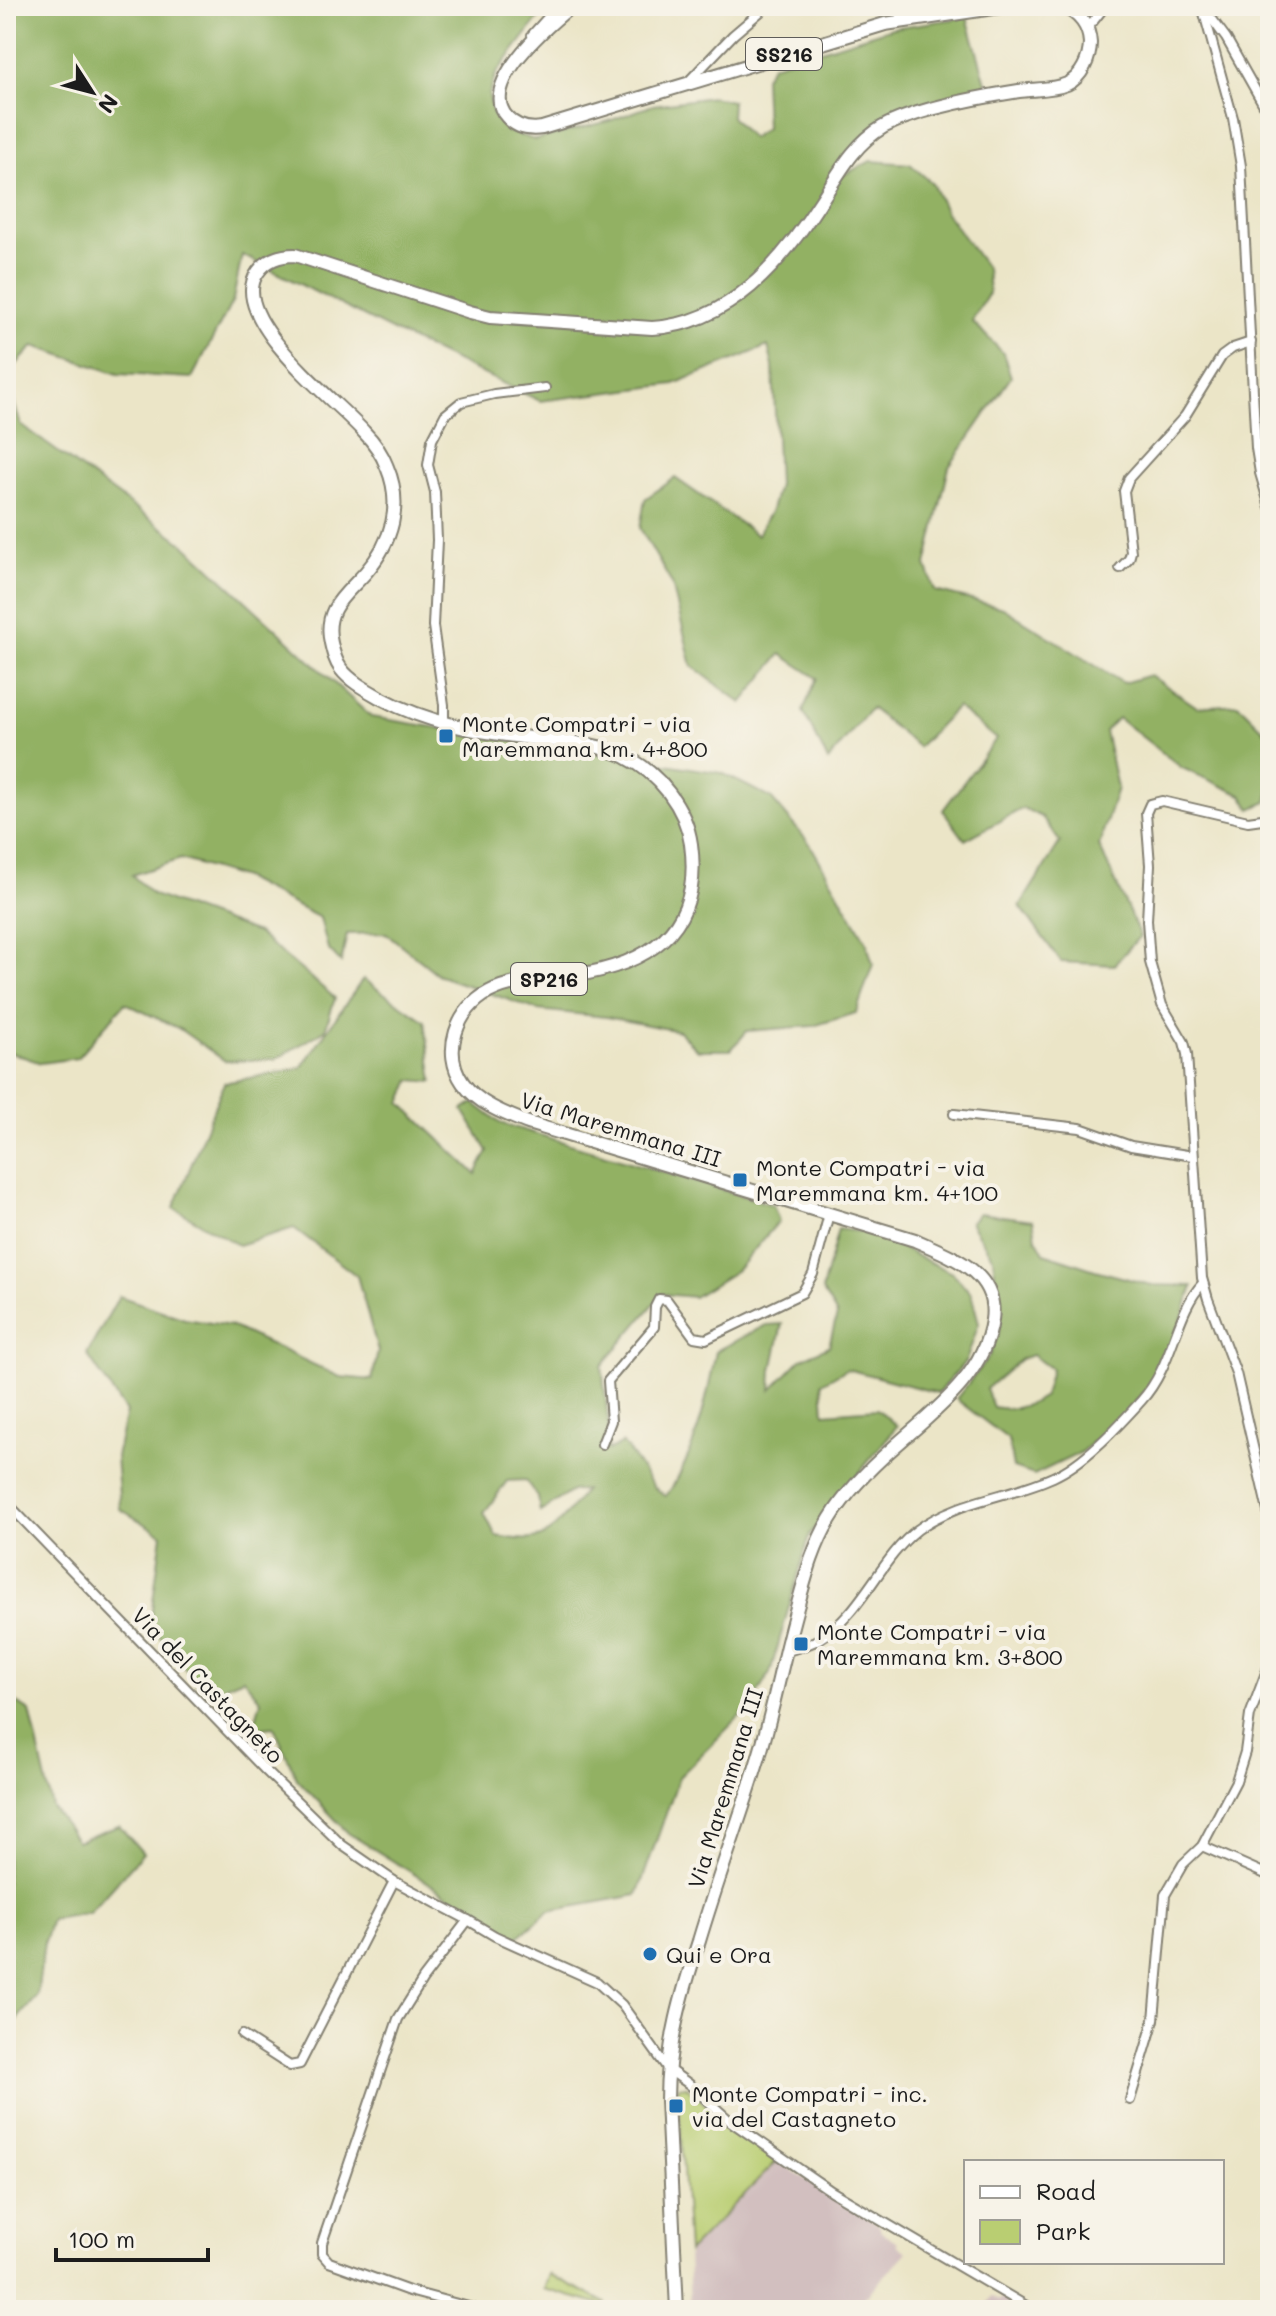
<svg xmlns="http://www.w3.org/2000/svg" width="1276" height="2316" font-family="Mali,sans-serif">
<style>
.industrial{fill:#d2bfbf}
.green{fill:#b9ce72;stroke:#6a7547;stroke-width:2}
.forest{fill:#92b164;stroke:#576640;stroke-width:2;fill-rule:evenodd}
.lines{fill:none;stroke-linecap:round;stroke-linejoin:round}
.street-casing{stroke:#848072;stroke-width:12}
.primary-casing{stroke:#848072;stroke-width:16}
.street{stroke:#fff;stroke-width:8}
.primary{stroke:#fff;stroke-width:12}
.poi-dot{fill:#1f6fb2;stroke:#f7f3e8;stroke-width:3}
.labels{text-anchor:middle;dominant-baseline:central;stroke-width:8;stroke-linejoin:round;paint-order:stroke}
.shield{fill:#f7f3e8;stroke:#5e5c59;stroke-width:2}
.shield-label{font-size:20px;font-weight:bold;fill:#1c1c1c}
.poi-label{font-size:22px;fill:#1c1c1c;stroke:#f7f3e8;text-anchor:start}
.street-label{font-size:22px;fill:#1c1c1c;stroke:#f7f3e8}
</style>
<rect width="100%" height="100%" fill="#f7f3e8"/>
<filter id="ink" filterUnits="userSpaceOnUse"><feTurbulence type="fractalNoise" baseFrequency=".0125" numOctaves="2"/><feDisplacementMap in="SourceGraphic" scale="16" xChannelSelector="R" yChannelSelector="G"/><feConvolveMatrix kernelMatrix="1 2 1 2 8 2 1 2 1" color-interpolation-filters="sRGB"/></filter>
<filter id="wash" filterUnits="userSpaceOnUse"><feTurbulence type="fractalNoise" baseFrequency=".006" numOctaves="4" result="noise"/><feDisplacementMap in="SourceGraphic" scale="32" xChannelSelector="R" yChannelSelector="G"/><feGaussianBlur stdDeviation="1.8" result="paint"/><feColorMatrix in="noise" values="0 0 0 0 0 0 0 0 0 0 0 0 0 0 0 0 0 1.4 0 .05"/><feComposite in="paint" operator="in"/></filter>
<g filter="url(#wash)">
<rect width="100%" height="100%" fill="#ebe5c7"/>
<g class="industrial">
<path d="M 777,2161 L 879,2225 L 881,2232 L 898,2242 L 896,2245 L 907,2252 L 853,2310 L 690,2310 L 688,2252 Z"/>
<path d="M 992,2296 L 999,2300 L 1001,2298 L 1022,2310 L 982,2310 Z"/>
</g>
<g class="green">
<path d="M 686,2086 L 735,2132 L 777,2161 L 688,2252 L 678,2087 Z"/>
<path d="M 549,2274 L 606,2303 L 605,2306 L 544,2289 Z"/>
</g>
<g class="forest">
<path d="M 6,6 L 548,6 L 496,74 L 489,95 L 493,114 L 506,131 L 535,140 L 609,121 L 653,105 L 712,97 L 732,101 L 731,117 L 751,138 L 766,128 L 764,77 L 772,65 L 892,28 L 967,17 L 987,86 L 896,115 L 831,181 L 871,161 L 910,164 L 932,183 L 946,213 L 987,269 L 989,293 L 972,321 L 1003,353 L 1011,377 L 949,467 L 926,565 L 935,591 L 1003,608 L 1123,683 L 1150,675 L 1197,707 L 1238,704 L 1270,736 L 1270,790 L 1267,802 L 1251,809 L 1242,795 L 1182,768 L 1118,718 L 1105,731 L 1117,788 L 1099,846 L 1140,936 L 1114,965 L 1061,962 L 1020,906 L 1060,842 L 1042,817 L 1023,808 L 965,840 L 943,810 L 996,739 L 957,707 L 918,747 L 871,708 L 828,761 L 803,711 L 817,678 L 781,654 L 742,703 L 692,666 L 672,584 L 640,528 L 645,499 L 675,478 L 757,535 L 771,510 L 778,485 L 773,366 L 768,346 L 674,384 L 540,401 L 395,332 L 242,255 L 233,300 L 192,378 L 118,374 L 34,346 L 6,375 Z"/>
<path d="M 6,377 L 21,425 L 183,543 L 371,717 L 722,773 L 771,798 L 810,844 L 866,941 L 873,964 L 856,1013 L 813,1026 L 747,1031 L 731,1050 L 697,1050 L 679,1031 L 606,1017 L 538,1010 L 440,976 L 386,933 L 347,934 L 341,963 L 328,949 L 320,918 L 243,878 L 181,859 L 132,875 L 153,895 L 257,933 L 335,998 L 325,1030 L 276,1059 L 225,1061 L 178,1028 L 125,1003 L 77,1058 L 41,1063 L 6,1051 Z"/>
<path d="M 363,979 L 425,1021 L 433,1082 L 411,1080 L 401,1103 L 476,1174 L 488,1151 L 463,1110 L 474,1103 L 500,1123 L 773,1205 L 779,1221 L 737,1270 L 694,1297 L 662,1294 L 602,1366 L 609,1429 L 608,1451 L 623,1443 L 654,1487 L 666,1496 C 695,1457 707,1399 716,1351 L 766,1325 L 782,1324 L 772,1370 L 771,1390 L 801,1359 L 829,1346 L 837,1315 L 822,1290 L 838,1229 L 871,1233 L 952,1273 L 971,1293 L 979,1323 L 966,1361 L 938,1393 L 847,1369 L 822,1383 L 824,1413 L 877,1409 L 897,1426 L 810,1534 L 770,1673 L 750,1706 L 679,1777 L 637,1895 L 549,1911 L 517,1938 L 348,1833 L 297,1779 L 274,1727 L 253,1729 L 261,1701 L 243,1678 L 205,1694 L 150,1624 L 162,1534 L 120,1509 L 116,1457 L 126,1412 L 87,1354 L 119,1296 L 185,1319 L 231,1326 L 340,1377 L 372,1380 L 378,1351 L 357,1276 L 294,1228 L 238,1245 L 174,1208 L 224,1083 L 301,1068 ZM 525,1480 L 538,1497 L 540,1512 L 572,1491 L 585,1490 C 577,1501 553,1533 541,1537 C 528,1542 510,1538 496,1536 L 484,1513 L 507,1481 Z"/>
<path d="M 979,1213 L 1033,1220 L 1036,1238 L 1044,1253 L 1095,1270 L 1151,1285 L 1193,1286 L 1181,1321 L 1156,1377 L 1126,1413 L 1080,1453 L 1034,1475 L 1013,1468 L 1008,1439 L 956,1399 L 988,1358 L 999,1332 L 999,1306 L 993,1258 L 970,1222 ZM 1032,1355 L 1051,1369 L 1044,1396 C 1028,1407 1012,1411 993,1407 L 986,1389 L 1021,1359 Z"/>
<path d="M 6,1697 L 30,1711 L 52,1807 L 77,1841 L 119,1826 L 143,1853 L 89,1913 L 51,1919 L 44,1943 L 37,1996 L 6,2032 Z"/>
</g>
</g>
<g filter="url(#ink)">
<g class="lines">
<defs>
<g id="street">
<path d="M 1202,6 L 1233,118 L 1241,166 L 1256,448 L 1260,473 L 1270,507"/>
<path d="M 1206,11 L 1226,38 L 1270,116"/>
<path d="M 900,18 L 929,6"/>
<path d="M 1087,29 L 1105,6"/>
<path d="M 532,35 L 558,6"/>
<path d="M 690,80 L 733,35 L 767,6"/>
<path d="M 1120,568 L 1129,559 L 1131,552 L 1124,491 L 1129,478 L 1185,416 L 1222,356 L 1233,348 L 1251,342"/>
<path d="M 444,723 L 444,705 L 433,626 L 437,540 L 435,492 L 428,465 L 432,440 L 445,415 L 461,402 L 494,394 L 545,388"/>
<path d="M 1270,815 L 1262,819 L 1248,821 L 1162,801 L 1150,804 L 1146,813 L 1150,865 L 1147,920 L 1150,962 L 1162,1005 L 1184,1042 L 1187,1054 L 1202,1278 L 1208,1299 L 1236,1373 L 1270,1520"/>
<path d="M 954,1114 L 1080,1128 L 1131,1146 L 1193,1156"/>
<path d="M 602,1444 L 611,1421 L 608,1381 L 654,1327 L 655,1307 L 659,1299 L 667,1300 L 694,1337 L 706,1339 L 802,1293 L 813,1274 L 829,1214"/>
<path d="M 6,1502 L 267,1772 L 342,1845 L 394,1881 L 468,1920 L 495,1936 L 597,1982 L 622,2005 L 668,2069 L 689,2084 L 730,2121 L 831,2191 L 1033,2310"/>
<path d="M 785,1652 C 796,1648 809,1645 819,1639 C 862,1614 879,1560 917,1530 C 957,1500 1009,1497 1053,1477 C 1085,1463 1118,1426 1141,1401 C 1174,1365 1174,1314 1203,1283"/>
<path d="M 1202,1846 L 1270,1876"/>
<path d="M 468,1920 L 423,1979 L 398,2019 L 322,2243 L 322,2254 L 329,2262 L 409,2291 L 480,2310"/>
<path d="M 242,2035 L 290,2066 L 300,2064 L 394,1881"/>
<path d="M 1130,2100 L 1154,2020 L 1165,1895 L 1183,1864 L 1202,1846 L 1236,1781 L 1245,1752 L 1250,1715 L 1270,1662"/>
</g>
<g id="primary">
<path d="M 571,6 C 548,25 477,85 507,117 C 516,127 529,130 542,128 L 885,24 L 1007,6"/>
<path d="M 677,2310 L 667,2100 C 667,2044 682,1993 699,1941 C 718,1877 742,1814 761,1750 C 775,1702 784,1652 798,1604 C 806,1575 814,1545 830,1519 C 847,1491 870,1468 894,1447 C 933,1412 984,1376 992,1320 C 999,1272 950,1256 915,1240 L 528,1123 C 505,1114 478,1104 463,1083 C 441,1052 457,1009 489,992 C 514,979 543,980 571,976 C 648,965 703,931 691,844 C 686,808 659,773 626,757 C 597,742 562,742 530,738 C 477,732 427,723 381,698 C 367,690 351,682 341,669 C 335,661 333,652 331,643 C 323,608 346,595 366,572 C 392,542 403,505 387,467 C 382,454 374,442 364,432 C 337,401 225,317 258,272 C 267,259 280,255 295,255 L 470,312 L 490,317 L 652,328 C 730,324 782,262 821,201 C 839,173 854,144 883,127 C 916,109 981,97 1019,91 C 1034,89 1053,90 1067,84 C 1082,77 1090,58 1090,43 C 1089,25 1078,13 1062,6"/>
</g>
</defs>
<use href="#street" class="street-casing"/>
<use href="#primary" class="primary-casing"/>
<use href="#street" class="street"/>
<use href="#primary" class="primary"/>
</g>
</g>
<g class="poi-dot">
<rect x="438" y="728" width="16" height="16" rx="4"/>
<rect x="732" y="1172" width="16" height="16" rx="4"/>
<rect x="793" y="1636" width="16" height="16" rx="4"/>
<circle cx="650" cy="1954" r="8"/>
<rect x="668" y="2098" width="16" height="16" rx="4"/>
</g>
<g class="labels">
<g class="shield">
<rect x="746" y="38" width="76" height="32" rx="6"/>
<rect x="511" y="963" width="76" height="32" rx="6"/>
</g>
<g class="shield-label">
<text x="784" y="54">SS216</text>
<text x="549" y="979">SP216</text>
</g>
<g class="poi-label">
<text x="462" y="723">Monte Compatri - via<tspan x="462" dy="25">Maremmana km. 4+800</tspan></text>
<text x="756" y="1167">Monte Compatri - via<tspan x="756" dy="25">Maremmana km. 4+100</tspan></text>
<text x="817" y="1631">Monte Compatri - via<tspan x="817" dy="25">Maremmana km. 3+800</tspan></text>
<text x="666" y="1954">Qui e Ora</text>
<text x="692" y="2093">Monte Compatri - inc.<tspan x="692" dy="25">via del Castagneto</tspan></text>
</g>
<g class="street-label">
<text transform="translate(621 1129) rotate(17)">Via Maremmana III</text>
<text transform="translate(208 1685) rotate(46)">Via del Castagneto</text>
<text transform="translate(725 1788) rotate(-73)">Via Maremmana III</text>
</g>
</g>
<rect width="1276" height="2316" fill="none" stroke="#f7f3e8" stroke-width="32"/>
<rect x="964" y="2160" width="260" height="104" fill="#f7f3e8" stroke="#9f9d96" stroke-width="2"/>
<rect x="980" y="2186" width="40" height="12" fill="#ffffff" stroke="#9f9d96" stroke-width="2"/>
<text x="1036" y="2200" font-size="24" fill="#1c1c1c">Road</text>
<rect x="980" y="2220" width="40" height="24" fill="#b9ce72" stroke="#9f9d96" stroke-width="2"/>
<text x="1036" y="2240" font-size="24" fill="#1c1c1c">Park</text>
<g transform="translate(92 92) rotate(126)" stroke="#f7f3e8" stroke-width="6" paint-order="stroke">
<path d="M0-6L14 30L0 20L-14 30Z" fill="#1c1c1c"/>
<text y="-12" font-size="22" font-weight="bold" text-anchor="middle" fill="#1c1c1c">N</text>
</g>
<path d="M56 2248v12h152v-12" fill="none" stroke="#1c1c1c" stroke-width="4"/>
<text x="68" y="2248" font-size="24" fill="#1c1c1c" stroke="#f7f3e8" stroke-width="6" paint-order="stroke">100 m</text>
</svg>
